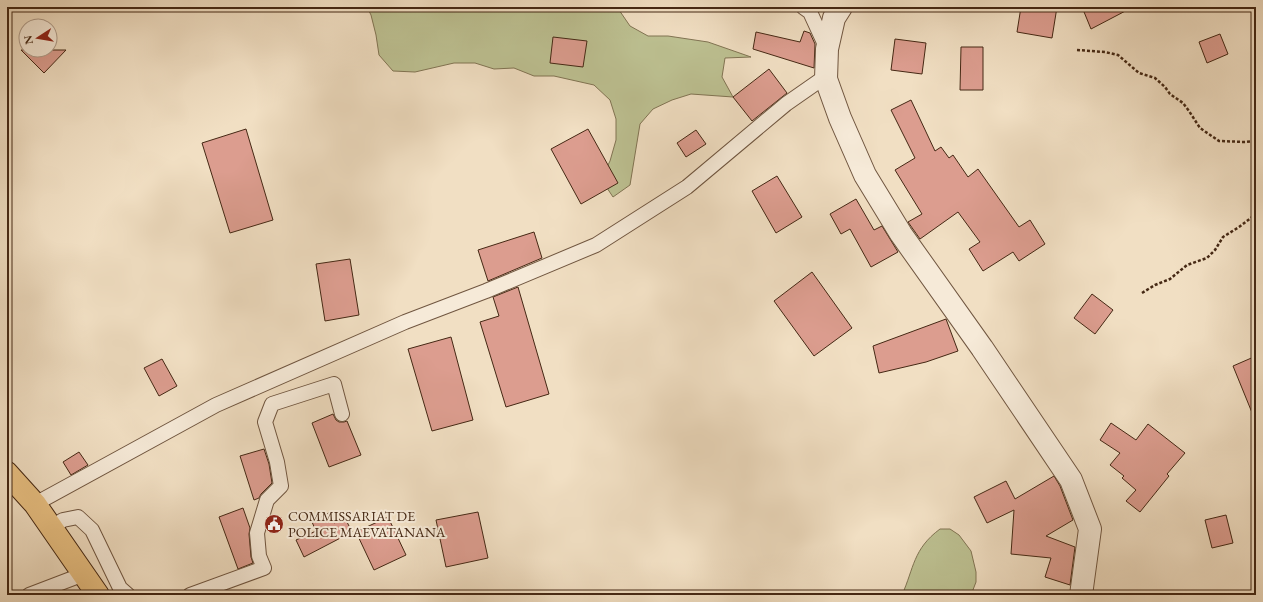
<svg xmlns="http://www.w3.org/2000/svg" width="1263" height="602" font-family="'EB Garamond',serif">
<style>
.green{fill:#bdc192;stroke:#817453}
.building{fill:#dc9d8f;stroke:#452814}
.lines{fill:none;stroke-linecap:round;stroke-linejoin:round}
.service-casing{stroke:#705640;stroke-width:16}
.minor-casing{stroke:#705640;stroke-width:24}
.primary-casing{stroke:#452814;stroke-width:24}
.path{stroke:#452814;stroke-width:2.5;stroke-dasharray:3 2;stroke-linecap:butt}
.service{stroke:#f6ead8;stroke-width:14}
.minor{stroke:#f6ead8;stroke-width:22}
.primary{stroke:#e8c082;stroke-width:22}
.labels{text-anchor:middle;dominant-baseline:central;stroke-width:4;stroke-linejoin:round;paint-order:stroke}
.poi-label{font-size:14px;fill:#452814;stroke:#f6ead8;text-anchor:start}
</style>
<rect width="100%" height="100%" fill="#f1dfc3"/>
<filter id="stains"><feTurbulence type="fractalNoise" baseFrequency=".005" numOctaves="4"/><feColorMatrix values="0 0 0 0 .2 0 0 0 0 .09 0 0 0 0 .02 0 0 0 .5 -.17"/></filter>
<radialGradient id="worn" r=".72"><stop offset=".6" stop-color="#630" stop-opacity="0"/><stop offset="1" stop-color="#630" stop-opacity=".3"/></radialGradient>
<g class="green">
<path d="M 367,7 L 617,7 L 630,26 L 648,36 L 668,36 L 708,42 L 751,57 L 725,58 L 722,77 L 733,97 L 691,94 L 672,100 L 653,109 L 640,124 L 630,185 L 613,197 L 601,179 L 610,161 L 616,140 L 616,119 L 610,100 L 594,85 L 554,76 L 534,76 L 514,68 L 494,69 L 475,63 L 454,63 L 415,72 L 393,71 L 379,55 L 376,35 L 371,15 Z"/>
<path d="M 940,529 L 950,529 L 959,535 L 971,551 L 976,572 L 976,582 L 971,595 L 902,595 C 914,568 913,549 940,529 Z"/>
</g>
<g class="building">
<path d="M 1021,7 L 1057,7 L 1052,38 L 1017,32 Z"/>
<path d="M 1082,7 L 1133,7 L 1091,29 Z"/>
<path d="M 804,31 L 810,33 L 815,44 L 814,68 L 753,49 L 756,32 L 800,42 Z"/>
<path d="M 1220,34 L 1228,54 L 1207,63 L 1199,42 Z"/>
<path d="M 553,37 L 587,41 L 583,67 L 550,63 Z"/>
<path d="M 895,39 L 926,43 L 922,74 L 891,70 Z"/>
<path d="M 961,47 L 983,47 L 983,90 L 960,90 Z"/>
<path d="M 21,50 L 66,50 L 44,73 Z"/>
<path d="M 769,69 L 787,93 L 752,121 L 733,97 Z"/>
<path d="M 911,100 L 935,151 L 941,147 L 949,158 L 953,155 L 968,177 L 978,169 L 1019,227 L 1030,220 L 1045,244 L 1019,261 L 1013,252 L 983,271 L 969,249 L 980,242 L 958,212 L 920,239 L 908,222 L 922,214 L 895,170 L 915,158 L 891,110 Z"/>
<path d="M 246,129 L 273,220 L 230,233 L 202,143 Z"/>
<path d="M 588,129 L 618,183 L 581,204 L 551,149 Z"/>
<path d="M 696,130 L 706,144 L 686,157 L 677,143 Z"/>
<path d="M 777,176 L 802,217 L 776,233 L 752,191 Z"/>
<path d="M 856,199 L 874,230 L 882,226 L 898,252 L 871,267 L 850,229 L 841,234 L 830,214 Z"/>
<path d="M 534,232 L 542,258 L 488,281 L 478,250 Z"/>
<path d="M 350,259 L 359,315 L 325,321 L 316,264 Z"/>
<path d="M 812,272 L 852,328 L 814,356 L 774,301 Z"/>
<path d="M 518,287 L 549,394 L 506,407 L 480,322 L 499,316 L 493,297 Z"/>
<path d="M 1092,294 L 1113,310 L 1095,334 L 1074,318 Z"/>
<path d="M 946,319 L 958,351 L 926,362 L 879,373 L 873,346 Z"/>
<path d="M 451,337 L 473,420 L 432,431 L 408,349 Z"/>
<path d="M 1256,356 L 1256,420 L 1255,420 L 1233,366 Z"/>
<path d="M 162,359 L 177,386 L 159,396 L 144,368 Z"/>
<path d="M 333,414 L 336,420 L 339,422 L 344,422 L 347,421 L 361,455 L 329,467 L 312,423 Z"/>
<path d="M 1111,423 L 1136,440 L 1148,424 L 1185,453 L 1167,474 L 1169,476 L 1140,512 L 1126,501 L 1136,490 L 1122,478 L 1124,476 L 1110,465 L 1120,453 L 1100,440 Z"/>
<path d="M 264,449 L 269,464 L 272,483 L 261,494 L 259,498 L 254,500 L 240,456 Z"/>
<path d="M 79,452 L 88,465 L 71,475 L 63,462 Z"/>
<path d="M 1054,476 L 1060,486 L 1073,520 L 1046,536 L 1075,547 L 1070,585 L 1045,577 L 1051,558 L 1011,554 L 1014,510 L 987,523 L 974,497 L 1006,481 L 1015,499 Z"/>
<path d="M 243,508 L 250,528 L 249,534 L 251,557 L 253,563 L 238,569 L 219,517 Z"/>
<path d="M 478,512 L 488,558 L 446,567 L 436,520 Z"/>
<path d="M 329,513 L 334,523 L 345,518 L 352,532 L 304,557 L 296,540 L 316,531 L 312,522 Z"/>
<path d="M 1226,515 L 1233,543 L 1212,548 L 1205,520 Z"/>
<path d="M 388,517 L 406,555 L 374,570 L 356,532 Z"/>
</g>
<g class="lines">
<defs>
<g id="service">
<path d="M 803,7 L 810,12 L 827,49"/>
<path d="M 35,504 L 216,405 L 405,322 L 486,291 L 596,245 L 687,187 L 786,104 L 819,81 L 826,79"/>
<path d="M 50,528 L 63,520 L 78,517 L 92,530 L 120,588 L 128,595"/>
<path d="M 29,595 L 84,574"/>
<path d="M 190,595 L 264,568 L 259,556 L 257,533 L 267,500 L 281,486 L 277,462 L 265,422 L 272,404 L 334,384 L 342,414"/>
</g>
<path id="minor" d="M 841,7 L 834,18 L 827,49 L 826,79 L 840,118 L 865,175 L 901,234 L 982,348 L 1071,480 L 1090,529 L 1081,595"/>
<path id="primary" d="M 7,473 L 35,504 L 98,595"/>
</defs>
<use href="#service" class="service-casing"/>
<use href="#minor" class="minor-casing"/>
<use href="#primary" class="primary-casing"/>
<g class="path">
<path d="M 1077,50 L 1105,52 L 1118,55 L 1139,73 L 1155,78 L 1165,87 L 1170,94 L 1183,103 L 1189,111 L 1200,128 L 1219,141 L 1245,142 L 1256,141"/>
<path d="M 1142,293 L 1155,285 L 1170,279 L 1187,265 L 1207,258 L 1215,250 L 1223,237 L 1239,227 L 1256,214"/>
</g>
<use href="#service" class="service"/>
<use href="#minor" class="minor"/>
<use href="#primary" class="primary"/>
</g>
<defs>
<symbol id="civic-disc" viewBox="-11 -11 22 22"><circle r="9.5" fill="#8f2418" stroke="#f6ead8"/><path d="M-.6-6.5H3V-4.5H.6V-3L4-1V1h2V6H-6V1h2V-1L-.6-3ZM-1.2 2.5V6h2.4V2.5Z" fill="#fff"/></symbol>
</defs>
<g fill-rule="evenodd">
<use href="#civic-disc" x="263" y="513" width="22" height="22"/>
</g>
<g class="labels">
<g class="poi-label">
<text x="288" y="516">COMMISSARIAT DE<tspan x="288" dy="16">POLICE MAEVATANANA</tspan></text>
</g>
</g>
<rect width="1263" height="602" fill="none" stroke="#f1dfc3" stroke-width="24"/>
<rect x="8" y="8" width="1247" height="586" fill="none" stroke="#452814" stroke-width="2"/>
<rect x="12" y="12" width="1239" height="578" fill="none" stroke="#452814"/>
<g transform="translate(38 38) rotate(258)"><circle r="19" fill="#f6ead8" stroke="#af9c8a"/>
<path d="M0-3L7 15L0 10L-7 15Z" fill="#8f2418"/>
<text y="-6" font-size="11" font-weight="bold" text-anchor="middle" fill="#452814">N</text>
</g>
<rect width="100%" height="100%" filter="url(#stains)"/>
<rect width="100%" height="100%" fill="url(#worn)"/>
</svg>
